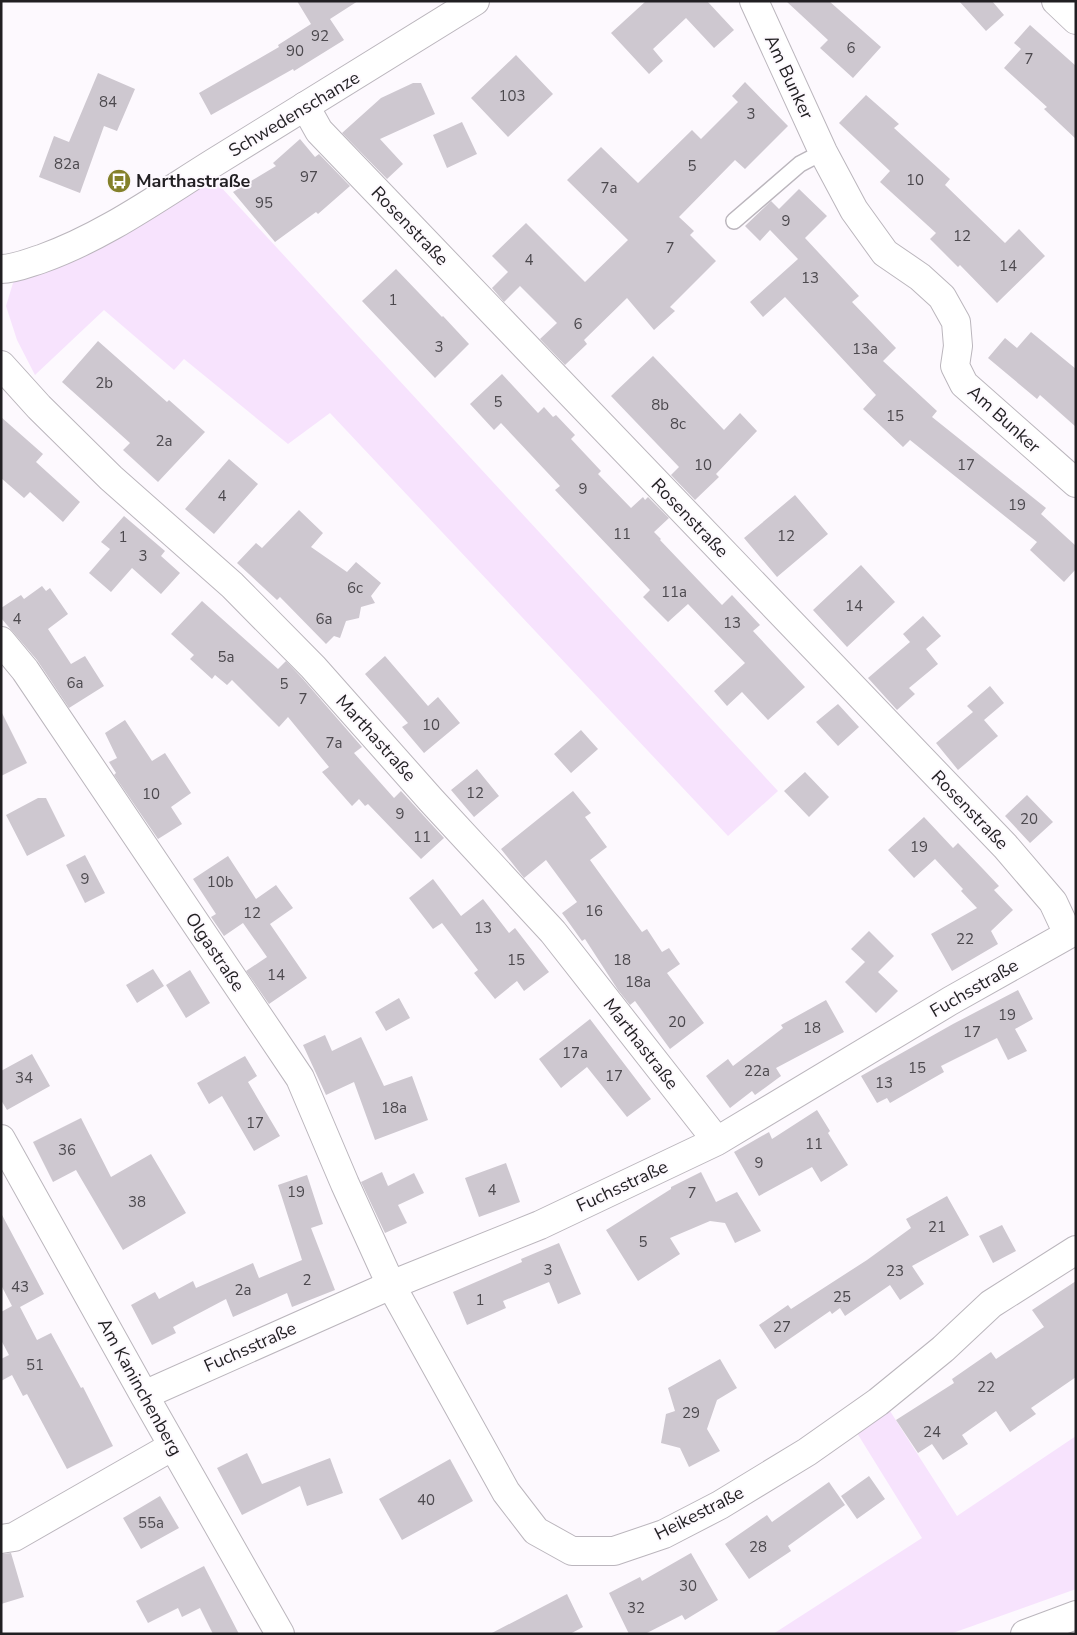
<svg xmlns="http://www.w3.org/2000/svg" width="1077" height="1635" font-family="'Nunito Sans',sans-serif">
<style>
.green{fill:#f7e3fd}
.building{fill:#cec8d0}
.lines{fill:none;stroke-linecap:round;stroke-linejoin:round}
.service-casing{stroke:#bbb6bd;stroke-width:18}
.minor-casing{stroke:#bbb6bd;stroke-width:30}
.tertiary-casing{stroke:#bbb6bd;stroke-width:30}
.service{stroke:#fff;stroke-width:15}
.minor{stroke:#fff;stroke-width:28}
.tertiary{stroke:#fff;stroke-width:28}
.labels{text-anchor:middle;dominant-baseline:central;stroke-width:4;stroke-linejoin:round;paint-order:stroke}
.number-label{font-size:15px;fill:#4c494e}
.street-label{font-size:18px;fill:#211f22;stroke:#fdf9fe}
.poi-label{font-size:18px;font-weight:bold;fill:#211f22;stroke:#fdf9fe;text-anchor:start}
</style>
<rect width="100%" height="100%" fill="#fdf9fe"/>
<path class="green" d="M207,172L778,791L728,836L330,413L288,444L184,359L174,370L104,310L35,375L17,340L6,306L13,283L37,260Z
M890,1411L957,1516L1076,1436V1589L950,1634H773L922,1538L857,1433Z"/>
<path class="building" d="M297,1H358L330,19L344,40L294,71L293,69L211,115L199,93L279,47L278,45L311,24Z
M646,1H707L734,30L714,48L686,18L653,49L663,61L649,74L611,33Z
M786,1H829L881,47L853,78L820,48L828,40Z
M959,1H992L1004,15L986,31Z
M1030,25L1076,66V139L1044,109L1047,107L1004,68L1021,49L1014,43Z
M516,55L553,94L508,137L471,98Z
M98,73L135,89L117,131L104,126L80,193L39,177L54,136L69,142Z
M745,82L788,126L745,169L735,160L679,217L694,231L690,235L716,261L670,307L675,311L654,330L627,298L584,340L587,344L565,365L540,339L557,323L520,286L504,302L492,288L508,272L492,256L526,223L585,282L628,240L567,180L601,147L638,183L692,130L701,139L738,102L732,96Z
M413,83H421L435,114L380,139L403,164L387,179L342,133L381,98Z
M866,95L899,124L894,128L950,179L945,185L1005,243L1019,229L1045,256L997,303L960,265L958,267L930,239L936,233L880,182L890,171L839,123Z
M462,122L477,154L447,168L433,135Z
M300,139L315,157L319,154L350,186L318,214L316,212L275,242L233,192L276,166L273,163Z
M799,189L827,216L805,238L859,296L852,302L896,348L883,361L937,411L932,417L1046,508L1041,514L1076,546V569L1064,582L1030,550L1037,542L910,440L903,447L863,409L876,395L785,297L763,317L750,302L798,259L770,230L760,241L745,226L771,201L779,209Z
M396,269L442,317L443,316L469,344L435,378L362,301Z
M1031,332L1076,369V427L1040,395L1037,399L988,358L1005,338L1017,348Z
M98,341L167,402L169,400L205,432L158,482L123,450L130,443L62,382Z
M653,356L724,430L740,413L757,431L716,474L719,477L695,500L671,475L679,467L611,396Z
M502,374L538,413L544,407L553,417L556,415L575,435L571,439L601,471L598,474L631,508L643,497L645,500L648,497L669,518L654,532L661,539L660,540L722,605L732,595L760,625L753,631L805,687L768,720L742,692L727,706L714,691L745,663L688,604L668,622L643,597L650,590L555,490L560,486L501,423L494,430L470,404Z
M1,417L43,454L36,462L80,502L63,522L30,492L24,498L1,478Z
M229,459L258,484L214,534L185,509Z
M795,495L828,534L777,577L744,538Z
M299,510L323,533L311,547L347,572L356,562L381,583L371,596L375,603L361,607L359,618L346,621L340,638L334,636L326,644L280,597L277,600L237,563L256,543L262,548Z
M124,516L165,551L161,556L180,573L161,594L132,568L111,592L89,573L110,549L101,542Z
M861,565L895,602L847,647L813,610Z
M42,586L46,591L50,588L68,614L48,629L71,664L85,656L104,686L69,708L37,660L1,618V608L21,595L24,599Z
M202,601L278,669L286,661L302,678L362,747L354,753L394,798L401,791L444,838L421,859L368,804L365,806L359,799L352,806L322,772L329,767L288,717L279,727L232,680L227,685L215,675L212,679L190,659L194,655L171,634Z
M923,616L941,636L926,649L938,664L909,688L915,694L897,710L868,678L910,642L903,634Z
M385,656L428,706L438,697L460,723L424,753L402,727L408,723L365,674Z
M990,686L1004,703L984,720L998,736L958,770L936,743L973,712L967,706Z
M838,704L859,727L838,746L816,722Z
M1,711L27,763L1,776Z
M125,720L152,761L165,753L191,793L171,807L182,824L158,839L114,775L116,773L109,762L117,758L105,733Z
M581,730L598,749L571,773L554,754Z
M477,769L499,796L474,817L451,790Z
M805,772L829,797L809,817L784,791Z
M573,791L591,813L585,817L607,847L590,860L642,932L647,929L662,952L669,948L680,964L667,973L704,1023L670,1049L635,1001L630,1005L618,990L585,939L582,941L562,913L577,902L546,860L524,878L501,849Z
M1027,795L1053,822L1030,843L1005,816Z
M38,798H46L65,836L27,856L6,815Z
M924,817L953,848L958,843L983,869L999,886L994,890L1013,910L991,931L998,944L952,971L931,934L977,908L961,891L963,889L935,859L914,878L888,850Z
M85,855L105,893L85,903L66,865Z
M228,856L256,899L276,885L293,908L270,924L307,978L269,1004L246,971L267,957L243,923L224,936L211,917L216,914L193,879Z
M433,879L461,916L483,899L509,933L515,928L549,972L524,991L517,981L495,999L474,973L478,970L442,923L433,929L409,898Z
M869,931L894,956L878,972L898,991L876,1013L845,982L865,962L851,949Z
M153,969L164,986L137,1003L126,985Z
M190,970L210,1003L186,1018L166,985Z
M1018,990L1033,1019L1015,1029L1027,1051L1008,1060L997,1038L941,1066L944,1072L890,1103L887,1098L877,1103L861,1076L953,1024Z
M399,998L410,1018L386,1031L375,1012Z
M826,1000L844,1032L776,1068L781,1076L755,1095L752,1091L730,1108L706,1076L728,1059L733,1066L783,1028L781,1025Z
M590,1019L651,1099L627,1117L587,1067L561,1088L539,1059Z
M325,1035L332,1051L361,1037L384,1086L412,1076L428,1120L375,1140L354,1082L326,1095L303,1045Z
M32,1054L50,1086L7,1110L1,1100V1071Z
M245,1056L257,1076L248,1082L280,1136L254,1151L222,1096L209,1104L197,1083Z
M817,1110L830,1131L828,1133L848,1165L821,1182L812,1167L759,1196L734,1152L769,1132L772,1139Z
M81,1118L111,1177L151,1154L186,1213L123,1250L76,1170L53,1182L33,1142Z
M506,1163L520,1202L479,1217L465,1178Z
M382,1172L388,1186L414,1173L424,1193L398,1205L407,1223L385,1233L361,1182Z
M701,1172L716,1202L737,1192L761,1231L735,1243L725,1223L710,1221L670,1238L680,1254L638,1281L606,1230L671,1189V1187Z
M307,1175L323,1224L311,1228L335,1290L292,1307L287,1293L233,1317L226,1299L173,1327L176,1333L152,1345L131,1305L155,1292L159,1299L193,1281L196,1288L253,1263L259,1278L302,1260L278,1185Z
M947,1196L969,1235L912,1266L924,1284L900,1300L890,1285L845,1316L840,1308L832,1314L830,1311L775,1349L759,1325L788,1305L791,1309L867,1260L911,1228L906,1219Z
M1,1213L44,1294L20,1307L37,1340L51,1333L81,1388L83,1387L113,1446L67,1469L27,1394L23,1396L12,1375L1,1381V1359L9,1355L1,1340V1312L12,1306L1,1285Z
M1002,1225L1016,1251L993,1263L979,1236Z
M559,1243L581,1294L558,1304L549,1282L503,1301L506,1308L467,1325L453,1292L522,1262L521,1259Z
M1076,1281V1377L1031,1408L1036,1414L1010,1432L996,1411L962,1435L968,1444L943,1460L932,1444L918,1453L896,1420L954,1383L952,1379L991,1352L996,1359L1044,1327L1032,1310Z
M720,1359L737,1388L717,1400L707,1429L720,1451L689,1467L680,1448L661,1443L666,1414L675,1411L668,1388Z
M247,1453L262,1484L330,1458L343,1493L307,1506L300,1486L242,1515L217,1468Z
M450,1459L473,1501L402,1540L379,1499Z
M869,1476L885,1499L857,1519L841,1496Z
M829,1482L845,1505L788,1546L791,1551L749,1579L725,1544L767,1515L772,1522Z
M160,1496L179,1528L141,1549L123,1518Z
M11,1553L24,1597L1,1604V1554Z
M691,1553L718,1600L685,1620L682,1615L645,1634H629L609,1593L640,1577L642,1581Z
M204,1566L239,1634H213L200,1608L182,1617L178,1608L148,1623L136,1601Z
M567,1594L583,1627L570,1634H490Z"/>
<g class="lines">
<g class="service-casing">
<path id="service" d="M734,221L800,164L823,152"/>
</g>
<g class="minor-casing">
<path id="minor" d="M754,1L823,152L854,210L885,253L920,277L942,297L956,322L958,346L955,366L964,384L1076,483
M1056,1L1076,20
M305,106L319,131L1005,846L1053,902L1068,934
M1,365L39,407L111,478L232,585L313,667L431,800L553,932L717,1141
M1,641L25,670L300,1078L345,1184L391,1285L506,1492L536,1531L572,1551H614L664,1534L720,1505L807,1452L878,1402L943,1349L991,1304L1076,1250
M1,1139L144,1395L280,1634
M144,1395L391,1285L540,1225L717,1141L950,1001L1076,930
M1,1539L14,1537L173,1446"/>
</g>
<g class="tertiary-casing">
<path id="tertiary" d="M1,269C15,269 28,263 41,259C108,235 164,193 223,157C307,105 391,53 475,1
M1025,1634L1076,1615"/>
</g>
<use href="#service" class="service"/>
<use href="#minor" class="minor"/>
<use href="#tertiary" class="tertiary"/>
</g>
<defs>
<g id="bus-disc" transform="scale(1.25)"><circle r="9.5" fill="#84812a" stroke="#fdf9fe"/><path d="M-5-6H5V4H4V6H2V4H-2V6H-4V4H-5ZM-3.5-4V0h7V-4ZM-3.5 1.2v1.5H-2V1.2ZM2 1.2v1.5H3.5V1.2Z" fill="#fff"/></g>
</defs>
<g fill-rule="evenodd">
<use href="#bus-disc" x="119" y="181"/>
</g>
<g class="labels">
<g class="number-label">
<text x="320" y="36">92</text>
<text x="851" y="48">6</text>
<text x="295" y="51">90</text>
<text x="1029" y="59">7</text>
<text x="512" y="96">103</text>
<text x="108" y="102">84</text>
<text x="751" y="114">3</text>
<text x="67" y="164">82a</text>
<text x="692" y="166">5</text>
<text x="309" y="177">97</text>
<text x="915" y="180">10</text>
<text x="609" y="188">7a</text>
<text x="264" y="203">95</text>
<text x="786" y="221">9</text>
<text x="962" y="236">12</text>
<text x="670" y="248">7</text>
<text x="529" y="260">4</text>
<text x="1008" y="266">14</text>
<text x="810" y="278">13</text>
<text x="393" y="300">1</text>
<text x="578" y="324">6</text>
<text x="439" y="347">3</text>
<text x="865" y="349">13a</text>
<text x="104" y="383">2b</text>
<text x="498" y="402">5</text>
<text x="660" y="405">8b</text>
<text x="895" y="416">15</text>
<text x="678" y="424">8c</text>
<text x="164" y="441">2a</text>
<text x="703" y="465">10</text>
<text x="966" y="465">17</text>
<text x="583" y="489">9</text>
<text x="222" y="496">4</text>
<text x="1017" y="505">19</text>
<text x="622" y="534">11</text>
<text x="786" y="536">12</text>
<text x="123" y="537">1</text>
<text x="143" y="556">3</text>
<text x="355" y="588">6c</text>
<text x="674" y="592">11a</text>
<text x="854" y="606">14</text>
<text x="17" y="619">4</text>
<text x="324" y="619">6a</text>
<text x="732" y="623">13</text>
<text x="226" y="657">5a</text>
<text x="75" y="683">6a</text>
<text x="284" y="684">5</text>
<text x="303" y="699">7</text>
<text x="431" y="725">10</text>
<text x="334" y="743">7a</text>
<text x="475" y="793">12</text>
<text x="151" y="794">10</text>
<text x="400" y="814">9</text>
<text x="1029" y="819">20</text>
<text x="422" y="837">11</text>
<text x="919" y="847">19</text>
<text x="85" y="879">9</text>
<text x="220" y="882">10b</text>
<text x="594" y="911">16</text>
<text x="252" y="913">12</text>
<text x="483" y="928">13</text>
<text x="965" y="939">22</text>
<text x="516" y="960">15</text>
<text x="622" y="960">18</text>
<text x="276" y="975">14</text>
<text x="638" y="982">18a</text>
<text x="1007" y="1015">19</text>
<text x="677" y="1022">20</text>
<text x="812" y="1028">18</text>
<text x="972" y="1032">17</text>
<text x="575" y="1053">17a</text>
<text x="917" y="1068">15</text>
<text x="757" y="1071">22a</text>
<text x="614" y="1076">17</text>
<text x="24" y="1078">34</text>
<text x="884" y="1083">13</text>
<text x="394" y="1108">18a</text>
<text x="255" y="1123">17</text>
<text x="814" y="1144">11</text>
<text x="67" y="1150">36</text>
<text x="759" y="1163">9</text>
<text x="492" y="1190">4</text>
<text x="296" y="1192">19</text>
<text x="692" y="1193">7</text>
<text x="137" y="1202">38</text>
<text x="937" y="1227">21</text>
<text x="643" y="1242">5</text>
<text x="548" y="1270">3</text>
<text x="895" y="1271">23</text>
<text x="307" y="1280">2</text>
<text x="20" y="1287">43</text>
<text x="243" y="1290">2a</text>
<text x="842" y="1297">25</text>
<text x="480" y="1300">1</text>
<text x="782" y="1327">27</text>
<text x="35" y="1365">51</text>
<text x="986" y="1387">22</text>
<text x="691" y="1413">29</text>
<text x="932" y="1432">24</text>
<text x="426" y="1500">40</text>
<text x="151" y="1523">55a</text>
<text x="758" y="1547">28</text>
<text x="688" y="1586">30</text>
<text x="636" y="1608">32</text>
</g>
<g class="street-label">
<text transform="translate(789 77) rotate(65)">Am Bunker</text>
<text transform="translate(294 114) rotate(-31)">Schwedenschanze</text>
<text transform="translate(410 226) rotate(46)">Rosenstraße</text>
<text transform="translate(1004 419) rotate(42)">Am Bunker</text>
<text transform="translate(690 518) rotate(46)">Rosenstraße</text>
<text transform="translate(376 738) rotate(48)">Marthastraße</text>
<text transform="translate(970 810) rotate(46)">Rosenstraße</text>
<text transform="translate(215 952) rotate(56)">Olgastraße</text>
<text transform="translate(974 988) rotate(-30)">Fuchsstraße</text>
<text transform="translate(641 1044) rotate(52)">Marthastraße</text>
<text transform="translate(622 1186) rotate(-25)">Fuchsstraße</text>
<text transform="translate(250 1347) rotate(-24)">Fuchsstraße</text>
<text transform="translate(140 1387) rotate(61)">Am Kaninchenberg</text>
<text transform="translate(699 1513) rotate(-27)">Heikestraße</text>
</g>
<g class="poi-label">
<text x="136" y="181">Marthastraße</text>
</g>
</g>
<rect width="1077" height="1635" fill="none" stroke="#211f22" stroke-width="5"/>
</svg>
